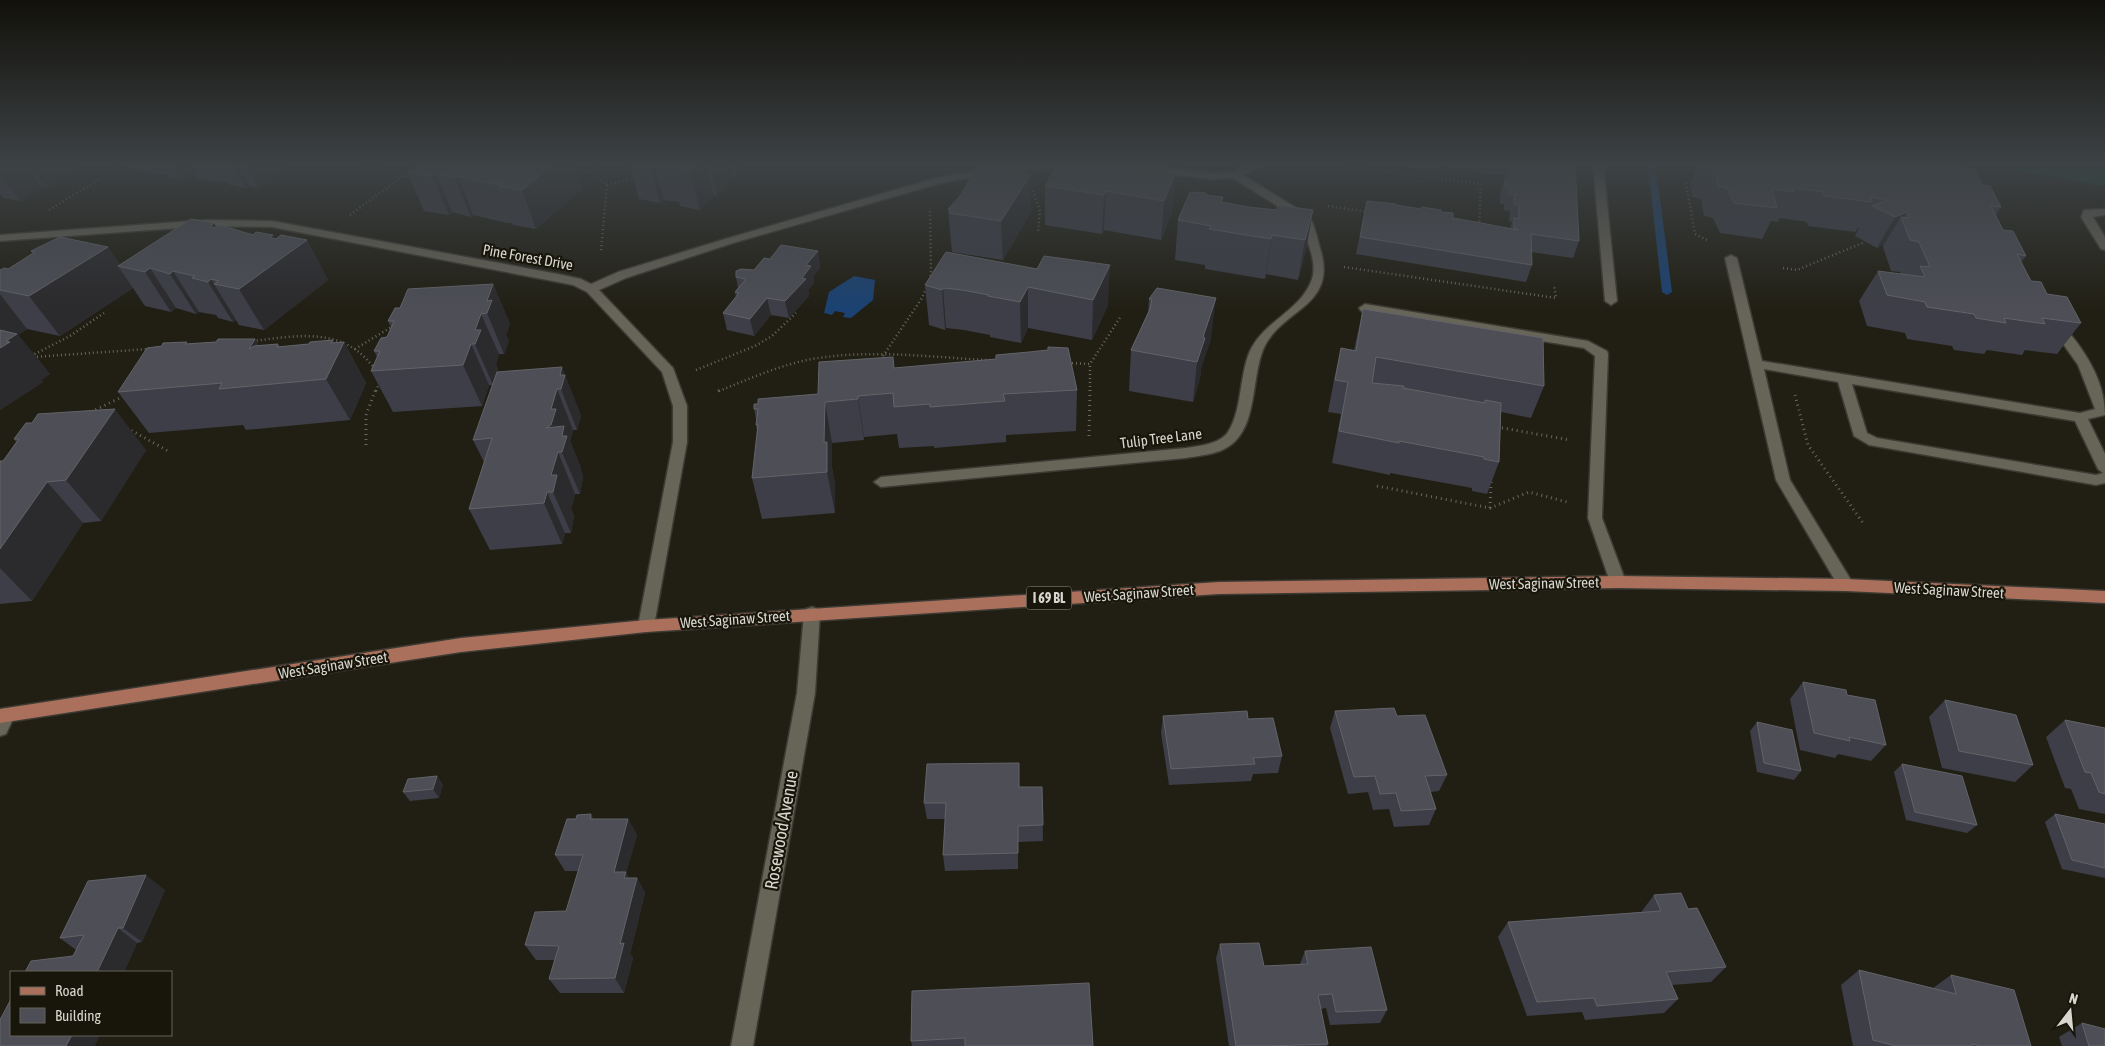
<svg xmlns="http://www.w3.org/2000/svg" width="2105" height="1046" font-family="'Asap Condensed',sans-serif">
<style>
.green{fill:#0d4b29}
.water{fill:#1b4272}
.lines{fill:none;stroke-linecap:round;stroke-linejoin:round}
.stream{fill:#1b4272;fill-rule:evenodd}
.minor-casing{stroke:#3c3a33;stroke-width:3}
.major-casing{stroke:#3c3a33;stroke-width:3}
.path-far1{stroke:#6a685e;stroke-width:2.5;stroke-dasharray:1 3;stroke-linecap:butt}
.path{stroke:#6a685e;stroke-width:3;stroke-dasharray:1 4;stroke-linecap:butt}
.minor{fill:#676458;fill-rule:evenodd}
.major{fill:#aa705c;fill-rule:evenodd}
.wall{fill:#3d3e47}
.shaded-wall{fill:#2b2a2d}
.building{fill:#4d4e56;stroke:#636469}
.labels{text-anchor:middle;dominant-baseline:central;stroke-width:4.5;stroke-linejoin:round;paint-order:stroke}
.shield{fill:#18160b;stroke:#9e9d94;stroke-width:1}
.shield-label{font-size:14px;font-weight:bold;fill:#d8d7cf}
.street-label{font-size:15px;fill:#d8d7cf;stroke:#18160b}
.near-street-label{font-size:18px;fill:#d8d7cf;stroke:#18160b}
</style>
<rect width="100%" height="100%" fill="#211f14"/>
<path class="green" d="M1970,163H2105V186Z"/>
<path class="water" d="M854,276L875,280L873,300L851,318L843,317L845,313L835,311L832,315L824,313L829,292Z"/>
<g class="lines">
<path class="stream" d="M1651,163H1659L1656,167L1672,292L1667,295L1662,292L1648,167Z"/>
<g class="minor-casing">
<path id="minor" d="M1039,163H1127L1211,173L1233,172L1251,163H1265L1243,175L1309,216C1315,225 1317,238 1320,248C1339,308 1280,308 1263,350C1250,383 1259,436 1220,451C1209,455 1197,456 1186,458L881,487L874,482L881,477L1186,448C1199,446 1220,444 1228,432C1243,409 1239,370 1252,347C1267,320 1302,309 1312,279C1318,261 1305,237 1300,220L1233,178L1211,179L1124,169L1064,167L989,174L941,183L733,243L626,278L599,290L673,368L687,406V442L654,626L652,631L646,632L640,631L638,626L673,442V406L662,372L587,292L573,285L558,282L272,227L206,226L0,241V235L206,220L272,221L558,274L581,279L591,284L618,272L725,239L936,178L989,168Z
M1593,163H1603L1617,301L1611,305L1605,301Z
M2105,209V215L2093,217L2105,237V250L2101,249L2081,217L2084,210Z
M1731,255L1737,258L1762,361L2080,413L2095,409L2078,365L2049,324L2051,321H2059C2083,347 2105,379 2105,415L2088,419L2105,454V483L2096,485L1869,445L1854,436L1838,382L1764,369L1790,480L1854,585L1852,589H1840L1776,480L1725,258ZM1852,384L2075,421L2098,469L2103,473L2096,475L1877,438L1867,433Z
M1365,304L1588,341L1607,351L1608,354L1602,518L1626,582L1624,586H1612L1610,582L1588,518L1595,356L1584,348L1361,311L1359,308Z
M812,607L818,609L820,613L815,693L753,1046H731L797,693L804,613L806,609Z
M6,708L12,710L15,715L6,734L0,736V710Z"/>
</g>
<g class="major-casing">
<path id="major" d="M1618,576L1846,579L2105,591V603L1846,591L1618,588L1219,594L646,632L461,652L0,723V709L461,638L646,620L1219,582Z"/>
</g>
<path class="path-far1" d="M352,163L412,177
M1323,163L1481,184L1479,225
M572,169L590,172L607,185L601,251
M590,172L599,163
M1686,183L1695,234L1709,241
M607,185L636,178
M1033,191L1040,211L1038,232
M1328,206L1369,212
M49,210L126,163
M350,215L404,175
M1344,267L1556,298L1554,285
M1783,268L1797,270L1865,242
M929,280L931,274L930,208
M253,341C286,337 327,329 356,350C364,355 369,363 376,369
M355,349L393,326
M31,356L70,336L104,313
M883,356L922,298L927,286
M33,357L149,349
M1068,363L1090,364L1121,316
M696,370L755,346L772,336L796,313
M376,391L379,383
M719,391C749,379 780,365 812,359C870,349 929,357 987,360
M1090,391V364"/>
<path class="path" d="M718,391L722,389
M1795,395L1808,445L1863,523
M91,412L124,396
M1497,427L1570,440
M127,428L168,451
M1089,436L1090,389
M366,445V415L376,389
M1377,486L1490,508L1529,492L1567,502
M1490,508L1491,482"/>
<use href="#minor" class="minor"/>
<use href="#major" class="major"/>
</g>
<path class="wall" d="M0,163H89L46,189L43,188L20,201L3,198L0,194Z
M128,163H296L258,188L249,186L246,188L230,185L228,183L198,179L197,177L181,180L169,178L168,175L137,171L135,169L131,168Z
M419,163H574L582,189L536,229L513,225L512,223H507L473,215L471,217L452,212L449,215L424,211L407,172Z
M629,163H745L742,166L743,169L736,177H733L724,185L725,188L717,196H714L700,210L680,206L679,202L664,200L660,203L639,199Z
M1384,163H1575L1579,241L1573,258L1531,252L1532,265L1526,282L1356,254L1367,201L1441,212L1453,220L1510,229L1512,222L1509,221L1510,211L1504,210V204H1500V194L1505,178V175L1483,174V172L1439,166L1438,170L1428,168L1427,170Z
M1699,163H1960L1962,168L1982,185L2001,207L1996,215L2003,230L2026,256L2021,262L2031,281L2081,323L2057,354L2025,350L2022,355L1987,350L1984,354L1954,350L1952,346L1907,339L1905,333L1867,326L1859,301L1878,271L1901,274L1900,272L1891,271L1883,247L1884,244L1877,248L1855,236L1859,228H1858L1855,232L1808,226L1807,222L1780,218L1778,222L1771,221L1762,239L1720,233L1713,218L1704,216L1701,199L1692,197L1690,184Z
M1088,166L1116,170L1175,174L1172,212L1161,240L1104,230L1102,234L1045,225V186Z
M1223,197L1222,203L1249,207L1277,210H1313L1306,250L1298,280L1266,274L1265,279L1205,269V265L1175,260L1178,220Z
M948,209L1031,212L1003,260L952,252Z
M217,228L275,238L307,240L328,280L264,330L239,325L236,320L233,322L218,318L216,315L199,312L196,314L176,308L171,312L145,306L133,288L60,336L27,329L18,335L50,374L41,380L43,382L0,410V270L8,269L33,254L31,251L108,247L120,265Z
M818,251L820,268L813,277L814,283L808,290L809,296L789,318L771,315L754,336L727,330L723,313L736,297L735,292L738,288L736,277L754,270L770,259Z
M1037,269L1108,305L1092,340L1028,328L1021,343L990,337V335L964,330L946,328L945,330L929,325L925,285Z
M493,284L510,324L506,335L509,341L504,354H499L496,364L498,370V372L565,375L581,416L577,430H573L570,441L581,468V470L583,477L580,494H575L571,509L574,516L571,533H565L562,544L490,550L469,509L484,462L473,440L493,385H489L482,406L393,412L371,371L377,357L374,351L387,337L391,327L388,321Z
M1157,288L1211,339L1201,368L1200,378L1193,402L1129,391L1131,350L1148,313L1149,299Z
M1363,309L1544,386L1531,418L1501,412L1499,462L1487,494L1472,491V488L1390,473V475L1332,463L1341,414L1328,412L1334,380L1341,348L1354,350Z
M255,339L259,346L278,344L280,347L309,344L333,340L334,343L344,342L366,383L350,420L246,430L243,425L149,433L118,392L188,344Z
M893,357L894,368L1077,390L1076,431L1006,435V442L934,448V446L899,448L897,434L864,437V440L832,443V468L835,483V513L762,519L752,478L757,431L756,425V419L754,409L818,394Z
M26,423L146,450L101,521L83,523L32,601L0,604V461H3L16,442L14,439Z
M1803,682L1847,695L1886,745L1871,761L1838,754L1835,758L1800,750L1790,699Z
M1945,700L2033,765L2015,782L1942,768L1929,717Z
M1335,711L1397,716L1447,775L1439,791L1431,792L1436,809L1429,825L1394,827L1389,809L1373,810L1368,792L1348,794L1330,728Z
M1163,716L1248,719L1282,756L1278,773L1253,774L1251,781L1169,785L1161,733Z
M2065,720L2105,728V814L2079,809L2071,789L2065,788L2046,737Z
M1757,722L1801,771L1794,780L1757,772L1750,731Z
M1902,764L1977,825L1967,833L1906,820L1894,772Z
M437,776L443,785L439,798L410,801L403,792Z
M1019,787H1042L1043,841L1018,842V869L945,871L943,855L945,819H927L924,803Z
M591,814L593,819H628L637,835L626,873L629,878H637L645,893L630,954L633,958L624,993H560L549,979L554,960H536L525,945L566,911L578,871H565L555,855L576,819Z
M2055,814L2105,824V878L2062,869L2045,822Z
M165,890L142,942L137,943L124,972H25L73,956L76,950L60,938Z
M1654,895L1688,909L1726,967L1711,982L1672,985L1678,999L1664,1013L1585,1020L1582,1012L1527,1016L1498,937L1508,922L1642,912V911Z
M1220,944L1264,966L1300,964L1305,951L1387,1010L1380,1023L1330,1025L1326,1008L1321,1009L1328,1044L1327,1046H1229L1216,958Z
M1859,970L1933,988L1951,975L2031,1046H1853L1841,985Z
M912,991L1093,1046H912L911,1041Z
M2082,1023L2105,1046H2062L2059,1037Z"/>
<path class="shaded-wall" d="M0,163H25L43,188L20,201L0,174Z
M28,163H89L46,189Z
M171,163H189L197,177L181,180Z
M232,163H236L249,186L246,188Z
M245,163H296L258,188Z
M555,163H574L582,189L536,229L522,190Z
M651,163H654L664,200L660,203L650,164Z
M699,163H706L714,196L700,210L690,171Z
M709,163H730L733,177L724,185L725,188L717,196Z
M733,163H745L742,166L743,169L736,177Z
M436,173L452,212L449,215L432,176Z
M1031,174V212L1003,260L1001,221Z
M1175,174L1172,212L1161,240L1164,201Z
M458,176L473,215L471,217L455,178Z
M1106,191L1104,230L1102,234L1104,195Z
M1313,210L1306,250L1298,280L1305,240Z
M1907,212L1902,220L1901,217L1884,244L1877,248L1895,217Z
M214,223L238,263L210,227Z
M273,235L284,256L307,240L328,280L264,330L239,289L270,238Z
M1272,235L1266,274L1265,279L1271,239Z
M108,247L122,267L118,266L133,288L60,336L29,296Z
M818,251L820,268L813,277L814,283L808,290L809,296L789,318L785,301L806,265Z
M1110,265L1108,305L1092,340L1093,300Z
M150,268L176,308L171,312L145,272Z
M173,271L199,312L196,314L170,274Z
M211,279L236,320L233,322L208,282Z
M493,284L510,324L506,335L509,341L504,354L487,313V301Z
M1028,287V328L1021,343L1020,302Z
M943,288L946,328L945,330L942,290Z
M0,294L27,329L18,335L50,374L41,380L43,382L0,410Z
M767,298L771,315L754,336L750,319Z
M1216,298L1211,339L1201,368L1200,378L1193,402L1197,362L1203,337Z
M481,314L499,354L496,364L498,370L493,385L475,344V330Z
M255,339L280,380L249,349Z
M333,340L339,352L344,342L366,383L350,420L326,379L331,343Z
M471,344L489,385L482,406L463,365Z
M562,367L581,416L577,430L561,389L560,375Z
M557,389L573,430L570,441L581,468V470L583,477L580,494L562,452H558L575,494L571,509L574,516L571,533L553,492L546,428Z
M858,396L864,437V440L858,399Z
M825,402L832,443V468L835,483V513L827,472L824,442Z
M115,409L146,450L101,521L66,480Z
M47,482L83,523L32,601L0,568V549Z
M547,492L565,533L562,544L544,503Z
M437,776L443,785L439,798L433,789Z
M628,819L637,835L626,873L634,887L637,878L645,893L630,954L633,958L624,993L615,978L620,944L614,872Z
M146,875L165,890L142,942L123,928Z
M118,928L137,943L124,972H97Z
M72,1035H100L95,1046H66Z"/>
<path class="building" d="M419,163H555L522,190L498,186L501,184H492L458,176L455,178L436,173L432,176L407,172Z
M665,163H699L690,171L670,168L674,165Z
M1058,163H1080L1088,166L1116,170L1117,166L1175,174L1164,201L1106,191L1104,195L1045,186Z
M1510,163H1575L1579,241L1531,234L1532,265L1360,237L1367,201L1396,204V205L1421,209L1422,207L1441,210V212L1453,213V220L1454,218L1518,230L1514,228V218L1519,219V205L1514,204V196L1518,195L1509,194V188L1505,187V178H1510Z
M1705,163H1960L1962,168L1974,169L1982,185L1990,186L2001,207L1991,206L2003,230L2013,231L2026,256L2017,254L2031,281L2041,282L2047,294L2067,297L2081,323L2042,318L2045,324L2004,318L2006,323L1976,318L1974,314L1927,307L1925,302L1887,295L1878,271L1925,277L1920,266L1930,267L1919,242L1910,240L1901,217L1909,218L1907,212L1895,217L1872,206L1887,200L1871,197L1872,202L1824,196L1823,192L1793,188L1794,192L1772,189L1777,208L1734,203L1727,188L1718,186L1715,169L1706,168Z
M978,166L1031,174L1001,221L949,213L951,209H948L960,196Z
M1190,192L1206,193V195L1223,197L1221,202L1249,207L1277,210L1278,205L1313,210L1305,240L1272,235L1271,239L1209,229L1211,226L1178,220Z
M191,219L214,223L210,227L216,228L220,225L253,235L256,232L273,235L270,238L276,239L281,235L307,240L239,289L214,284L219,281L211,279L208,282L192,278L195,276L173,271L170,274L150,268L145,272L118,266Z
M60,237L108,247L29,296L0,290V270L4,268L8,269L35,252L31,251Z
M781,245L818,251L806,265L811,266L802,278L806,279L785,301L767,298L750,319L723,313L739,293L735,292L746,279L736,277V271L741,269L754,270L764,258L770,259Z
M946,252L1037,269L1044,256L1110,265L1093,300L1028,287L1020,302L988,296L989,295L962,290L943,288L942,290L925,285Z
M493,284L487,301L492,300L487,313L481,314L475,330H481L475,344H471L463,365L371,371L380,351H374L381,338L387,337L394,321H388L395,308H400L408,289Z
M1157,288L1216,298L1203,337L1205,338L1197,362L1131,350L1150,309L1152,299H1149Z
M1363,309L1543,338L1544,386L1376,357L1372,383L1404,386L1403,388L1485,403V400L1501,403L1499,462L1484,459V457L1399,441V443L1339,431L1348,382L1335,380L1341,348L1356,351Z
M0,330L17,334L6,341L10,342L0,348Z
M218,339H255L249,349L254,346L278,344L277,347L309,344L310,342L333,340L331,343L344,342L326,379L219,389L222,383L118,392L147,348L162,346L163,343L187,342L185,344L216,342Z
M1048,347L1068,348L1077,390L1003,394L1005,401L930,407V404L894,407L893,393L858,396V399L825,402L824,442H827V472L752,478L758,425H756L758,409H754V404H758V399L818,394L819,362L893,357L894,368L996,359V355L1029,352L1048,350Z
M562,367L560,375H565L561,389H557L551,409H556L551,425L546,428L564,426L562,436H567L562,452H558L551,475H557L553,492H547L544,503L469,509L492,438L473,440L497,372Z
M115,409L66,480L47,482L0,549V461H3L19,439H14L26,423H32L38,414Z
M1803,682L1846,690L1847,695L1875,700L1886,745L1849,737L1850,741L1814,733Z
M1945,700L2016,715L2033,765L1959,751Z
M1394,708L1397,716L1425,715L1447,775L1425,776L1436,809L1401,811L1396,793L1380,794L1375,776L1354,777L1335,711Z
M1247,711L1248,719L1273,718L1282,756L1253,758L1255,764L1171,769L1163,716Z
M2065,720L2105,728V794L2099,792L2091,773L2085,772Z
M1757,722L1792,730L1801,771L1764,763Z
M1019,763V787H1042L1043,825L1018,826V853L943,855L946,803H924L927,764Z
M1902,764L1962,776L1977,825L1915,812Z
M437,776L433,789L403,792L408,779Z
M591,814L590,819H628L614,872H626L624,878H637L620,944L624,943L615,978L549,979L559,946L525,945L535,912L566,911L583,855H555L567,819H576L577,815Z
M2055,814L2105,824V868L2072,860Z
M146,875L123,928H118L97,972H25L31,961L73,956L84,935L60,938L88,881Z
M1681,893L1688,909L1697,908L1726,967L1666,972L1678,999L1597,1006L1594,998L1537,1002L1508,922L1661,911L1654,895Z
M1259,943L1264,966L1308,964L1305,951L1371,947L1387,1010L1336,1012L1332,994L1318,995L1328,1044L1268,1046H1236L1220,944Z
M1859,970L1956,994L1951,975L2014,990L2031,1046H1980L1972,1044V1046H1896L1873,1040Z
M1089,983L1093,1046H965V1038L911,1041L912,991Z
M11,999V1035H72L66,1046H0V1019L1,1018Z
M2082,1023L2105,1029V1046H2089Z"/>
<linearGradient id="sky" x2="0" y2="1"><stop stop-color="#12110b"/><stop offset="0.53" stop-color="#3d4245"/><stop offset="1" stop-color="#3d4245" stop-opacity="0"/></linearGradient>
<rect width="2105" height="310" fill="url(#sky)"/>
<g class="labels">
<rect class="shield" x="1026.5" y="586.5" width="45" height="23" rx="4"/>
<g class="shield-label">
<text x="1049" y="598">I 69 BL</text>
</g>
<g class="street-label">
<text transform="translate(528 257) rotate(10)">Pine Forest Drive</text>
<text transform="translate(1161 438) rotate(-7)">Tulip Tree Lane</text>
<text transform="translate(1544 583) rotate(-1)">West Saginaw Street</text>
<text transform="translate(1949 590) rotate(3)">West Saginaw Street</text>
<text transform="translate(1139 593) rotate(-4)">West Saginaw Street</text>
<text transform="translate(735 619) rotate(-4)">West Saginaw Street</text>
<text transform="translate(333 665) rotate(-9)">West Saginaw Street</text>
</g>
<g class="near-street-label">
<text transform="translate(781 830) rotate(-80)">Rosewood Avenue</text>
</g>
</g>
<rect x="10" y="971" width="162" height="65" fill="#18160b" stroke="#656359"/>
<rect x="20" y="987" width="25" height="8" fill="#aa705c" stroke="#656359"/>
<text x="55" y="996" font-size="15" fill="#d8d7cf">Road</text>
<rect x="20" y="1008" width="25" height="15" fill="#4d4e56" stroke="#656359"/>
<text x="55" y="1021" font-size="15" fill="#d8d7cf">Building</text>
<g transform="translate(2070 1011) rotate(16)" stroke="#18160b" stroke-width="4" paint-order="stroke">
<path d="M0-4L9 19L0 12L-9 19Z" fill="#d8d7cf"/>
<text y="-8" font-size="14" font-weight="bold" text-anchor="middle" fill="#d8d7cf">N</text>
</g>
</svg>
